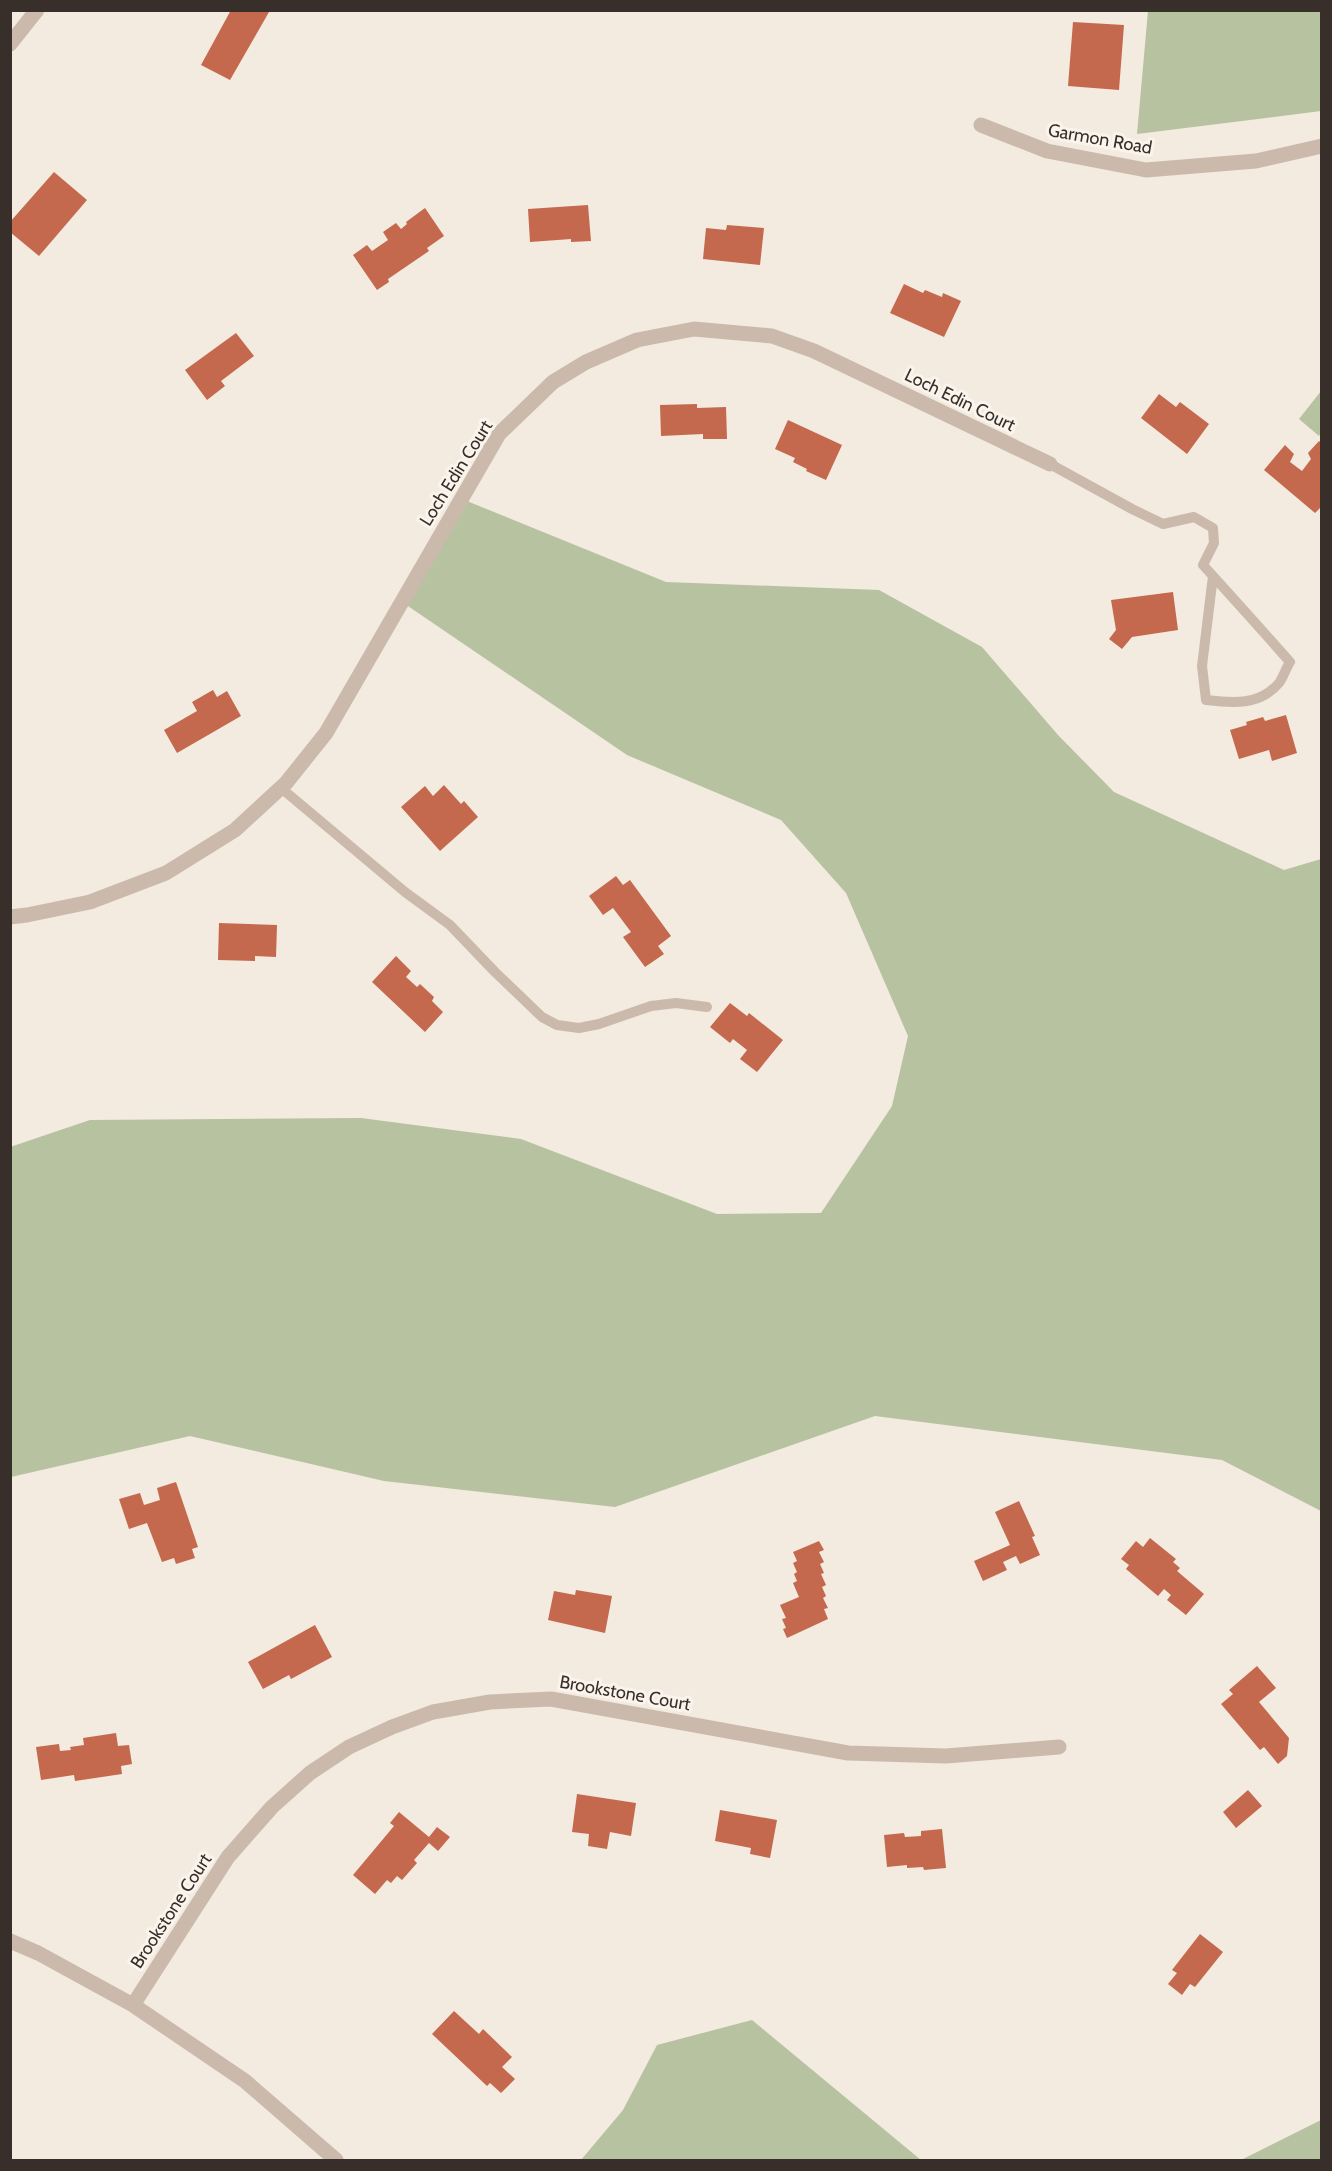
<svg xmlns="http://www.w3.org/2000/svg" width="1332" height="2171" font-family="Cabin,sans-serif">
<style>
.green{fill:#b7c2a0}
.building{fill:#c4694d}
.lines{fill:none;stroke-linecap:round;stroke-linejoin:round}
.lane{stroke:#cbbaac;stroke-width:10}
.street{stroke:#cbbaac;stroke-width:15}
.labels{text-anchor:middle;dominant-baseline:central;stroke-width:6;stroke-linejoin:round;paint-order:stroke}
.street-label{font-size:18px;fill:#392f2a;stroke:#faf4ec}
</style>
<rect width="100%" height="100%" fill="#f3eae0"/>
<path class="green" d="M1148,11H1321V111L1137,134Z
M1321,391V432L1319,436L1299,419Z
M462,499L666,582L879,590L982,647L1058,735L1114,792L1284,870L1321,859V1511L1222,1460L875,1416L615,1507L384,1481L190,1436L11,1477L10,1147L90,1120L361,1118L521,1139L717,1214L821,1213L892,1106L908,1036L846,893L781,820L627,755L402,602Z
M752,2020L921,2160H581L623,2110L657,2045Z
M1321,2120V2160H1241Z"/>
<path class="building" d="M231,10L269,12L230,80L201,65Z
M1073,22L1124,25L1119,90L1068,86Z
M54,172L87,200L39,256L10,232V222Z
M588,205L591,241L571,242V239L530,242L528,209Z
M425,208L444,236L427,248L429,251L388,279L389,282L377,290L353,255L367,245L372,251L388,240L383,232L396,223L401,229L407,224L406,222Z
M727,225L764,228L760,265L703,259L706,228L726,230Z
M904,284L923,293L925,290L942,297L943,293L961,301L944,337L890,313Z
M236,333L254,356L221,381L225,386L207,400L185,370Z
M1159,394L1176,407L1180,402L1209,424L1187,454L1141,418Z
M697,404V408L726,407L727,439H703V434L661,436L660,405Z
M788,420L842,445L826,480L806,471L807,469L793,462L795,458L775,449Z
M1319,441L1322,443V506L1315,513L1264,470L1285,445L1294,454L1290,462L1302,471L1311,459L1308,453Z
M1173,592L1178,630L1132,637L1122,649L1109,639L1116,630L1111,600Z
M213,690L217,697L227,691L241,716L177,753L164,730L197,711L192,702Z
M1286,715L1297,753L1272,761L1269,750L1239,759L1230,730L1247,725L1246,722L1263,717L1265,721Z
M444,785L461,804L464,801L478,817L440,851L401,807L425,786L433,796Z
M616,876L623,885L630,880L671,936L658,946L664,954L645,967L623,937L631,932L613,908L603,915L589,896Z
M219,923L277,925L276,957L255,956V961L218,960Z
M396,956L411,971L406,977L417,987L420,984L434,997L432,1001L443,1012L425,1032L372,982Z
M730,1003L747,1016L749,1013L783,1040L757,1072L740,1059L747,1050L733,1039L730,1043L710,1027Z
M176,1482L198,1547L192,1549L195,1558L176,1564L174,1558L162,1562L147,1523L129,1529L119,1499L140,1493L144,1505L160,1500L157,1488Z
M1019,1501L1035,1536L1032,1537L1040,1555L1020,1564L1016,1556L1003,1562L1007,1570L983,1581L974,1561L1010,1545L995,1512Z
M1150,1538L1176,1559L1173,1562L1180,1568L1177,1571L1204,1594L1186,1615L1167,1600L1171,1595L1164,1589L1158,1596L1126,1569L1129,1565L1121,1559L1136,1541L1143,1547Z
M819,1541L824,1550L819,1552L824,1562L820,1564L824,1573L821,1574L826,1585L822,1587L826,1596L823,1598L828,1608L824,1609L828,1619L787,1638L783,1629L786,1628L782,1619L786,1618L780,1605L799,1597L793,1583L797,1581L794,1574L797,1572L793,1563L797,1561L793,1552Z
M576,1590L612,1596L605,1633L548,1620L554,1591L575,1595Z
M315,1625L332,1657L291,1679L289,1675L263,1689L248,1662Z
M1257,1666L1276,1688L1259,1702L1289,1738L1287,1756L1278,1764L1264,1747L1260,1750L1221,1704L1233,1694L1229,1690Z
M116,1733L118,1746L129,1745L132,1764L121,1766L122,1774L75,1781L74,1775L41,1780L36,1747L59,1744L60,1751L71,1750L70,1747L84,1745L83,1738Z
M1248,1790L1262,1806L1236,1828L1223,1812Z
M577,1794L636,1803L631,1836L610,1832L607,1849L588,1846L589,1834L572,1832Z
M720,1810L777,1820L770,1858L750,1854L751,1848L715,1841Z
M399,1812L429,1837L437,1827L450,1837L438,1851L429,1843L414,1860L417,1863L402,1880L397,1876L391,1883L387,1880L375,1894L353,1875L394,1826L390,1823Z
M942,1829L946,1868L924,1870L923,1867L907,1868V1865L887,1867L884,1835L904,1833L905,1837L921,1836V1831Z
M1200,1934L1223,1952L1195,1987L1190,1984L1182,1995L1168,1984L1177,1973L1172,1970Z
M454,2011L479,2034L483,2029L512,2057L502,2067L515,2079L501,2093L490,2083L487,2086L432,2034Z"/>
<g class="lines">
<path class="lane" d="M1050,464L1132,509L1163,524L1194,517L1213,528L1214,543L1203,565C1232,597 1261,629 1290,662C1286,668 1283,678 1279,683C1260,706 1232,703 1206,700L1202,666L1213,576
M281,788L405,892L450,925L495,972L542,1017L557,1025L579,1028L599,1024L651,1006L676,1003L707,1007"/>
<path class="street" d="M10,44L37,10
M981,125L1047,151L1146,170L1256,161L1322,146
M10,917L27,915L90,902L166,873L235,830L286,783L326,733L499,434L553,382L586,362L637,340L694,329L772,336L814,351L1050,464
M10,1941L38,1953L133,2005L245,2081L336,2160
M133,2005L228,1857L272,1807L310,1773L349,1747L392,1727L433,1712L490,1702L551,1699L848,1753L946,1756L1059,1747"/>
</g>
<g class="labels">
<g class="street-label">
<text transform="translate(1100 139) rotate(10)">Garmon Road</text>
<text transform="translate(960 400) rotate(26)">Loch Edin Court</text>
<text transform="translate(456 473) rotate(-58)">Loch Edin Court</text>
<text transform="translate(625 1693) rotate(10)">Brookstone Court</text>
<text transform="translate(171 1911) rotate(-57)">Brookstone Court</text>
</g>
</g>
<rect width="1332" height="2171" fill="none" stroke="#392f2a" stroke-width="24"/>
</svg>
